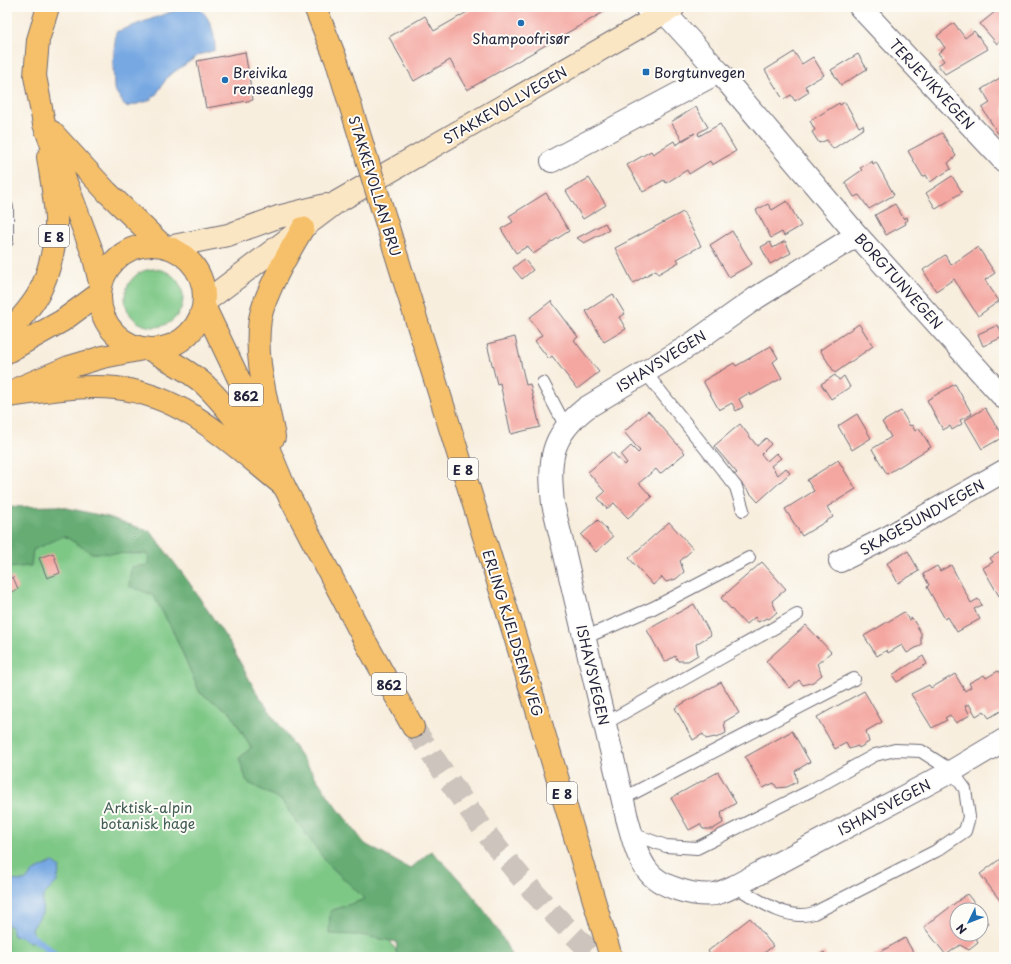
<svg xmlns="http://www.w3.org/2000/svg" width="1011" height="964" font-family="'Playpen Sans',sans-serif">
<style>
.green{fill:#7ec886;stroke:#507560}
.forest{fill:#66ac73;stroke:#446757}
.water{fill:#77a8e2;stroke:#4c658e}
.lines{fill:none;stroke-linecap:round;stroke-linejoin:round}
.stream{stroke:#77a8e2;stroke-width:7}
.building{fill:#f4a7a1}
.primary-tunnel{stroke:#cdc5bd;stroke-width:22;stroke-dasharray:22 11;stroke-linecap:butt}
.lane-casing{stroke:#6d6974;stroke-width:14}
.street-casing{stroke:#6d6974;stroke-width:24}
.secondary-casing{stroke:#6d6974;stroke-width:24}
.primary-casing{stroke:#6d6974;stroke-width:24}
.highway-casing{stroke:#6d6974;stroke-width:24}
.lane{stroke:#fff;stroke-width:12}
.street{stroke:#fff;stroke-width:22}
.secondary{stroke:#fbe6c4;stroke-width:22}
.primary{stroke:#f6c06b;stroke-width:22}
.highway{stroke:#f6c06b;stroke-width:22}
.highway-bridge-casing{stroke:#6d6974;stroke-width:24;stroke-linecap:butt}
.highway-bridge{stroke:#f6c06b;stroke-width:22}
.poi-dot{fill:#1f6fb2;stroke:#fdfcf7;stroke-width:1.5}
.labels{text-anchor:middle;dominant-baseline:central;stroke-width:4;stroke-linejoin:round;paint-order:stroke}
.shield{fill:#fdfcf7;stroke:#646373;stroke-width:1}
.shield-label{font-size:13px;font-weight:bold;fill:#22223b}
.poi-label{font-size:14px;fill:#22223b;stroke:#fdfcf7;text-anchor:start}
.street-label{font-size:14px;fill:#22223b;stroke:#fdfcf7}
.park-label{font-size:14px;fill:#425c55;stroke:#fdfcf7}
</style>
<rect width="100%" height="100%" fill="#fdfcf7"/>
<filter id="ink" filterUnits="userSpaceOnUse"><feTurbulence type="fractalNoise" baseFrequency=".025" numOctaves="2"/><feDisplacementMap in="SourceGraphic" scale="8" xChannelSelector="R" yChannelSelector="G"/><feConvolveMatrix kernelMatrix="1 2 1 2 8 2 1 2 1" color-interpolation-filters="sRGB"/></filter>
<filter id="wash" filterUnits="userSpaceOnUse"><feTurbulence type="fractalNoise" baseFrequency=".012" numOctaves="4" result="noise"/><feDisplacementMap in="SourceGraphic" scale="16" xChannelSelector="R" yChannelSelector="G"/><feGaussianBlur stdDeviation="0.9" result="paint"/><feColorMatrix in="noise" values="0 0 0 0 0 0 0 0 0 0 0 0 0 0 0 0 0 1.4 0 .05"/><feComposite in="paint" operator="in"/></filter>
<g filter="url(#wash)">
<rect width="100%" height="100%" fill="#f8eede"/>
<path class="green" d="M125 298a29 29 0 1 1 58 0a29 29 0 1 1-58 0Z
M7,522L144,540L400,957H7Z"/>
<path class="forest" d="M58,506L108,517L151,532L188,581L229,642L255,690L332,801L365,844L410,869L431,851C459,876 497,922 512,957H396L397,942L360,935L329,934L330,911L365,899L327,863L281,800L247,782L239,758L251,748L230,712L200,693L172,629L153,595L129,586L131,567L149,565L148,554L92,553L64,536L33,550L31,566L7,568V507Z"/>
<path class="water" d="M199,8C211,19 215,33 215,50L199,55L168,76L155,96L148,101L126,107L114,89L113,62L116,32L176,10Z
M53,862L60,868L57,882L43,896L42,913L32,929L36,941L29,942L21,937L14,936L11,927L7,924V880L25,881L34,871Z"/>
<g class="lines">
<path class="stream" d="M30,935C40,944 48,946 57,957"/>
</g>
<g id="blocks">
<path class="building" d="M476,7H608L609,9L467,90L450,60L414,81L389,37L425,16L434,31Z
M1001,7H1004V45L1001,41L997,44L980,24Z
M954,23L965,38L974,31L988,49L945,74L938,65L944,61L938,53L945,48L937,36Z
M245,52L253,100L206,108L197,61Z
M794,52L802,64L813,57L824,75L805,86L809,92L795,101L791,95L784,99L781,96L765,70Z
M858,54L867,69L841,85L831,70Z
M1003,76L1004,132L999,135L982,108L990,103L982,89Z
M845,102L859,127L863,125L864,128L833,149L827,140L819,143L812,132L815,130L810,121L839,103L840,105Z
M696,107L708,127L698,133L699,136L720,124L736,151L712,165L710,161L689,174L687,170L666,183L664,180L643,192L627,165L651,151L653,154L674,141L676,145L695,133L682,140L671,122Z
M942,133L956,156L948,163L951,169L930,182L926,175L923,177L908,151Z
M872,161L873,164L876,162L894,195L869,209L859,195L854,197L845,182L862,170L860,168Z
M952,176L962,192L936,209L926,193Z
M589,178L606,205L583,219L566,191Z
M546,193L569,231L533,254L528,246L516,253L501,229L513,222L509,216Z
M787,201L801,226L784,236L782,232L771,238L756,210L768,204L772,210Z
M895,204L904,219L907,217L908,220L905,222L906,224L886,235L875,215Z
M683,212L701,246L677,259L679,262L658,274L656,270L633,283L615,248Z
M605,223L609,230L584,243L577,238Z
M732,231L752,264L729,277L710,245Z
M785,241L791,253L770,264L761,247L770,242L773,248Z
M978,247L995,273L985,280L999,301L978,316L954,279L936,291L923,270L945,255L951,265Z
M524,259L533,270L522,279L513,268Z
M613,294L625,314L619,317L626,329L604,342L586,311Z
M551,301L578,337L574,340L599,372L577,389L552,356L549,359L535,341L542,335L529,318Z
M859,324L873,346L835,373L820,350Z
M998,325L1003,337L983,346L978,334Z
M515,337L526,385L530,384L540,427L511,434L500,383L497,384L487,344Z
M771,346L778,358L773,362L782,378L750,396L749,393L739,399L743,407L736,411L732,403L719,410L703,381L734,363L736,366Z
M835,375L839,380L844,376L850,387L831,399L821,384Z
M955,384L972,414L960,420L962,424L952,430L950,426L943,430L927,400Z
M985,408L1003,437L982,449L965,420Z
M648,411L685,453L660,474L656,469L639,483L652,497L628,518L614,503L607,509L598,498L605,492L588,472L612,452L624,465L627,463L621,455L631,446L638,453L640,451L624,432Z
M901,411L910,426L912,425L915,431L919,428L931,447L887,474L872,449L891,437L882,422Z
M857,414L871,438L852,450L838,426Z
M740,424L757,446L766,438L771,444L761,454L767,461L776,453L781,458L771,466L778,475L786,468L790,473L758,502L734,475L737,473L714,446Z
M838,460L856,489L827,507L833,517L802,536L785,509L814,491L807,480Z
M598,520L613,537L596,552L581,535Z
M669,522L693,549L680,561L684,572L676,579L666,582L662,577L653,585L629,558Z
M1004,550V594L999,596L983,568L993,562L990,558Z
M908,551L919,571L898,583L887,563Z
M53,553L60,573L47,578L39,558Z
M762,562L786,589L772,601L777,612L769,619L767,618L758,622L755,617L746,625L721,598Z
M951,565L971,603L978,599L982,605L974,609L980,619L957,632L948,617L945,619L927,587L929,585L923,574L937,566L940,571Z
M13,577L18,589L7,594V580Z
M694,604L711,635L696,644L698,655L688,661H678L675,656L665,662L647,630Z
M904,612L909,620L912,618L921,633V645L907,653L902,645L888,653L887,650L877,656L864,636Z
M806,625L831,652L817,664L822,675L813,682L803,685L799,680L790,688L766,661Z
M923,656L927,664L897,682L892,675Z
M998,671L1000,674L1004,671V709L989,718L984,711L976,716L969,704L965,706L970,715L956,723L950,715L945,718L947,720L932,728L911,694L929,685L931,688L955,674L965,691L971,687L969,683L984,675L986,678Z
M721,682L739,713L724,722L726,733L716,738L715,737L706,739L703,734L693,740L675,708Z
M864,691L882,722L866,731L869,742L859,748L858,746L849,749L846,743L835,749L817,717Z
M792,731L810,762L795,771L797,782L787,787L777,788L774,783L763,788L745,757Z
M718,772L736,803L721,812L723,823L713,829H703L700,824L689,830L671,798Z
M1004,856V902L1002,903L980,874Z
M967,894L980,910H957V934H975L978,943L969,950L960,945L946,955L924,927Z
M981,912L989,923L981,929Z
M750,918L773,946L759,957H712L708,951Z
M905,938L916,957H871Z
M824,952L827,957H816Z"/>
</g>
</g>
<g filter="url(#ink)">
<use href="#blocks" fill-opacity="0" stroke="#6d6974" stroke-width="1"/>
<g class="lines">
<path class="primary-tunnel" d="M413,727C438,764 463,802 489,837C521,880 558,921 597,957"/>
<g class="lane-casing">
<path id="lane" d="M640,7L650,22
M7,207V241
M645,372L736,487L743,510
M543,383L566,427
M584,638L653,608L749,558
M604,724L797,615
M622,799L854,679
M632,834L666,846L697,848L810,791L875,755L895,750L921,751L952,771L965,789L969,817L965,831L936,851L814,913C788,922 758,900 735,886"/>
</g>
<g class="street-casing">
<path id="street" d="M860,7L1004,161
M665,13L719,72L857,235L1004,398
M552,161L719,72
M857,235L756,298L690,345L586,408C549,437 549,461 553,504L627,818C632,835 636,855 647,870C659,887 695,897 715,894C722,892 729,889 735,886L952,771L1004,740
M840,561L890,536L1004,471"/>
</g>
<g class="secondary-casing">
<path id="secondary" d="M168,247L228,235L278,217L326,205
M205,302L337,202L674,7"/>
</g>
<g class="primary-casing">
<path id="primary" d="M204,306L245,392L284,486L365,641L413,727
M149,349C168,360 188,370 204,384C227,406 246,434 264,459
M274,437C267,399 254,359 260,319C265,292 289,252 303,228"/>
</g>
<g class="highway-casing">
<path id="highway" d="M48,7L38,40L35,76L44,124L93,254L101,287
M315,7L337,62
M52,132L107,192L163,246
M100 297a52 52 0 1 1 104 0a52 52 0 1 1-104 0Z
M413,309L513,630L611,957
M7,334C18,321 31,308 39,293C49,274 57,240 56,218C55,198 51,177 48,157
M7,352L62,321L100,293
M19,388L69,367L103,357L143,349
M7,396C42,392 81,384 116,388C184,395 233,445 284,486"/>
</g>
<use href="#lane" class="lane"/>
<use href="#street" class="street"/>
<use href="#secondary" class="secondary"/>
<use href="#primary" class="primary"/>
<use href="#highway" class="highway"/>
<g class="highway-bridge-casing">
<path id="highway-bridge" d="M337,62L413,309"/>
</g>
<use href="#highway-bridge" class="highway-bridge"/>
</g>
</g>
<g class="poi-dot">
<circle cx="521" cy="23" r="4"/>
<rect x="642" y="68" width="8" height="8" rx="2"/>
<circle cx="225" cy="80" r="4"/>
</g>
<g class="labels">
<g class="shield">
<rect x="39" y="225" width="30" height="22" rx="3"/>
<rect x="229" y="384" width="34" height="22" rx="3"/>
<rect x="448" y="458" width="30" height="22" rx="3"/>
<rect x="372" y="673" width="34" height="22" rx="3"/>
<rect x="547" y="782" width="30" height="22" rx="3"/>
</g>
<g class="shield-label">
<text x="54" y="236">E 8</text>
<text x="246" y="395">862</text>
<text x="463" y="469">E 8</text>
<text x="389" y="684">862</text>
<text x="562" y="793">E 8</text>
</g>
<g class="poi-label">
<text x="521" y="38" text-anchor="middle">Shampoofrisør</text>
<text x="233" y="72">Breivika<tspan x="233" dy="16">renseanlegg</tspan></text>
<text x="654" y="72">Borgtunvegen</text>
</g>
<g class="street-label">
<text transform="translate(932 84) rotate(47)">TERJEVIKVEGEN</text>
<text transform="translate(505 105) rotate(-30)">STAKKEVOLLVEGEN</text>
<text transform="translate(375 186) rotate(73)">STAKKEVOLLAN BRU</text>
<text transform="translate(899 281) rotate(48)">BORGTUNVEGEN</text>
<text transform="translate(661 361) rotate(-32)">ISHAVSVEGEN</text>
<text transform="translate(922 517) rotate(-29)">SKAGESUNDVEGEN</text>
<text transform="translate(513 633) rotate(73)">ERLING KJELDSENS VEG</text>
<text transform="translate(593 675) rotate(77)">ISHAVSVEGEN</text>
<text transform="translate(884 807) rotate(-28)">ISHAVSVEGEN</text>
</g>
<g class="park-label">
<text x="148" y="807">Arktisk-alpin<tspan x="148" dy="16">botanisk hage</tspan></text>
</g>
</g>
<rect width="1011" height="964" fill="none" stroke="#fdfcf7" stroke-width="24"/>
<g transform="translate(969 922) rotate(227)"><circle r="19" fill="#fdfcf7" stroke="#a5a5ac"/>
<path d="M0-3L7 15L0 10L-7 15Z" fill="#1f6fb2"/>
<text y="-6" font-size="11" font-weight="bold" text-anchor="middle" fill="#22223b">N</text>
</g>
</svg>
